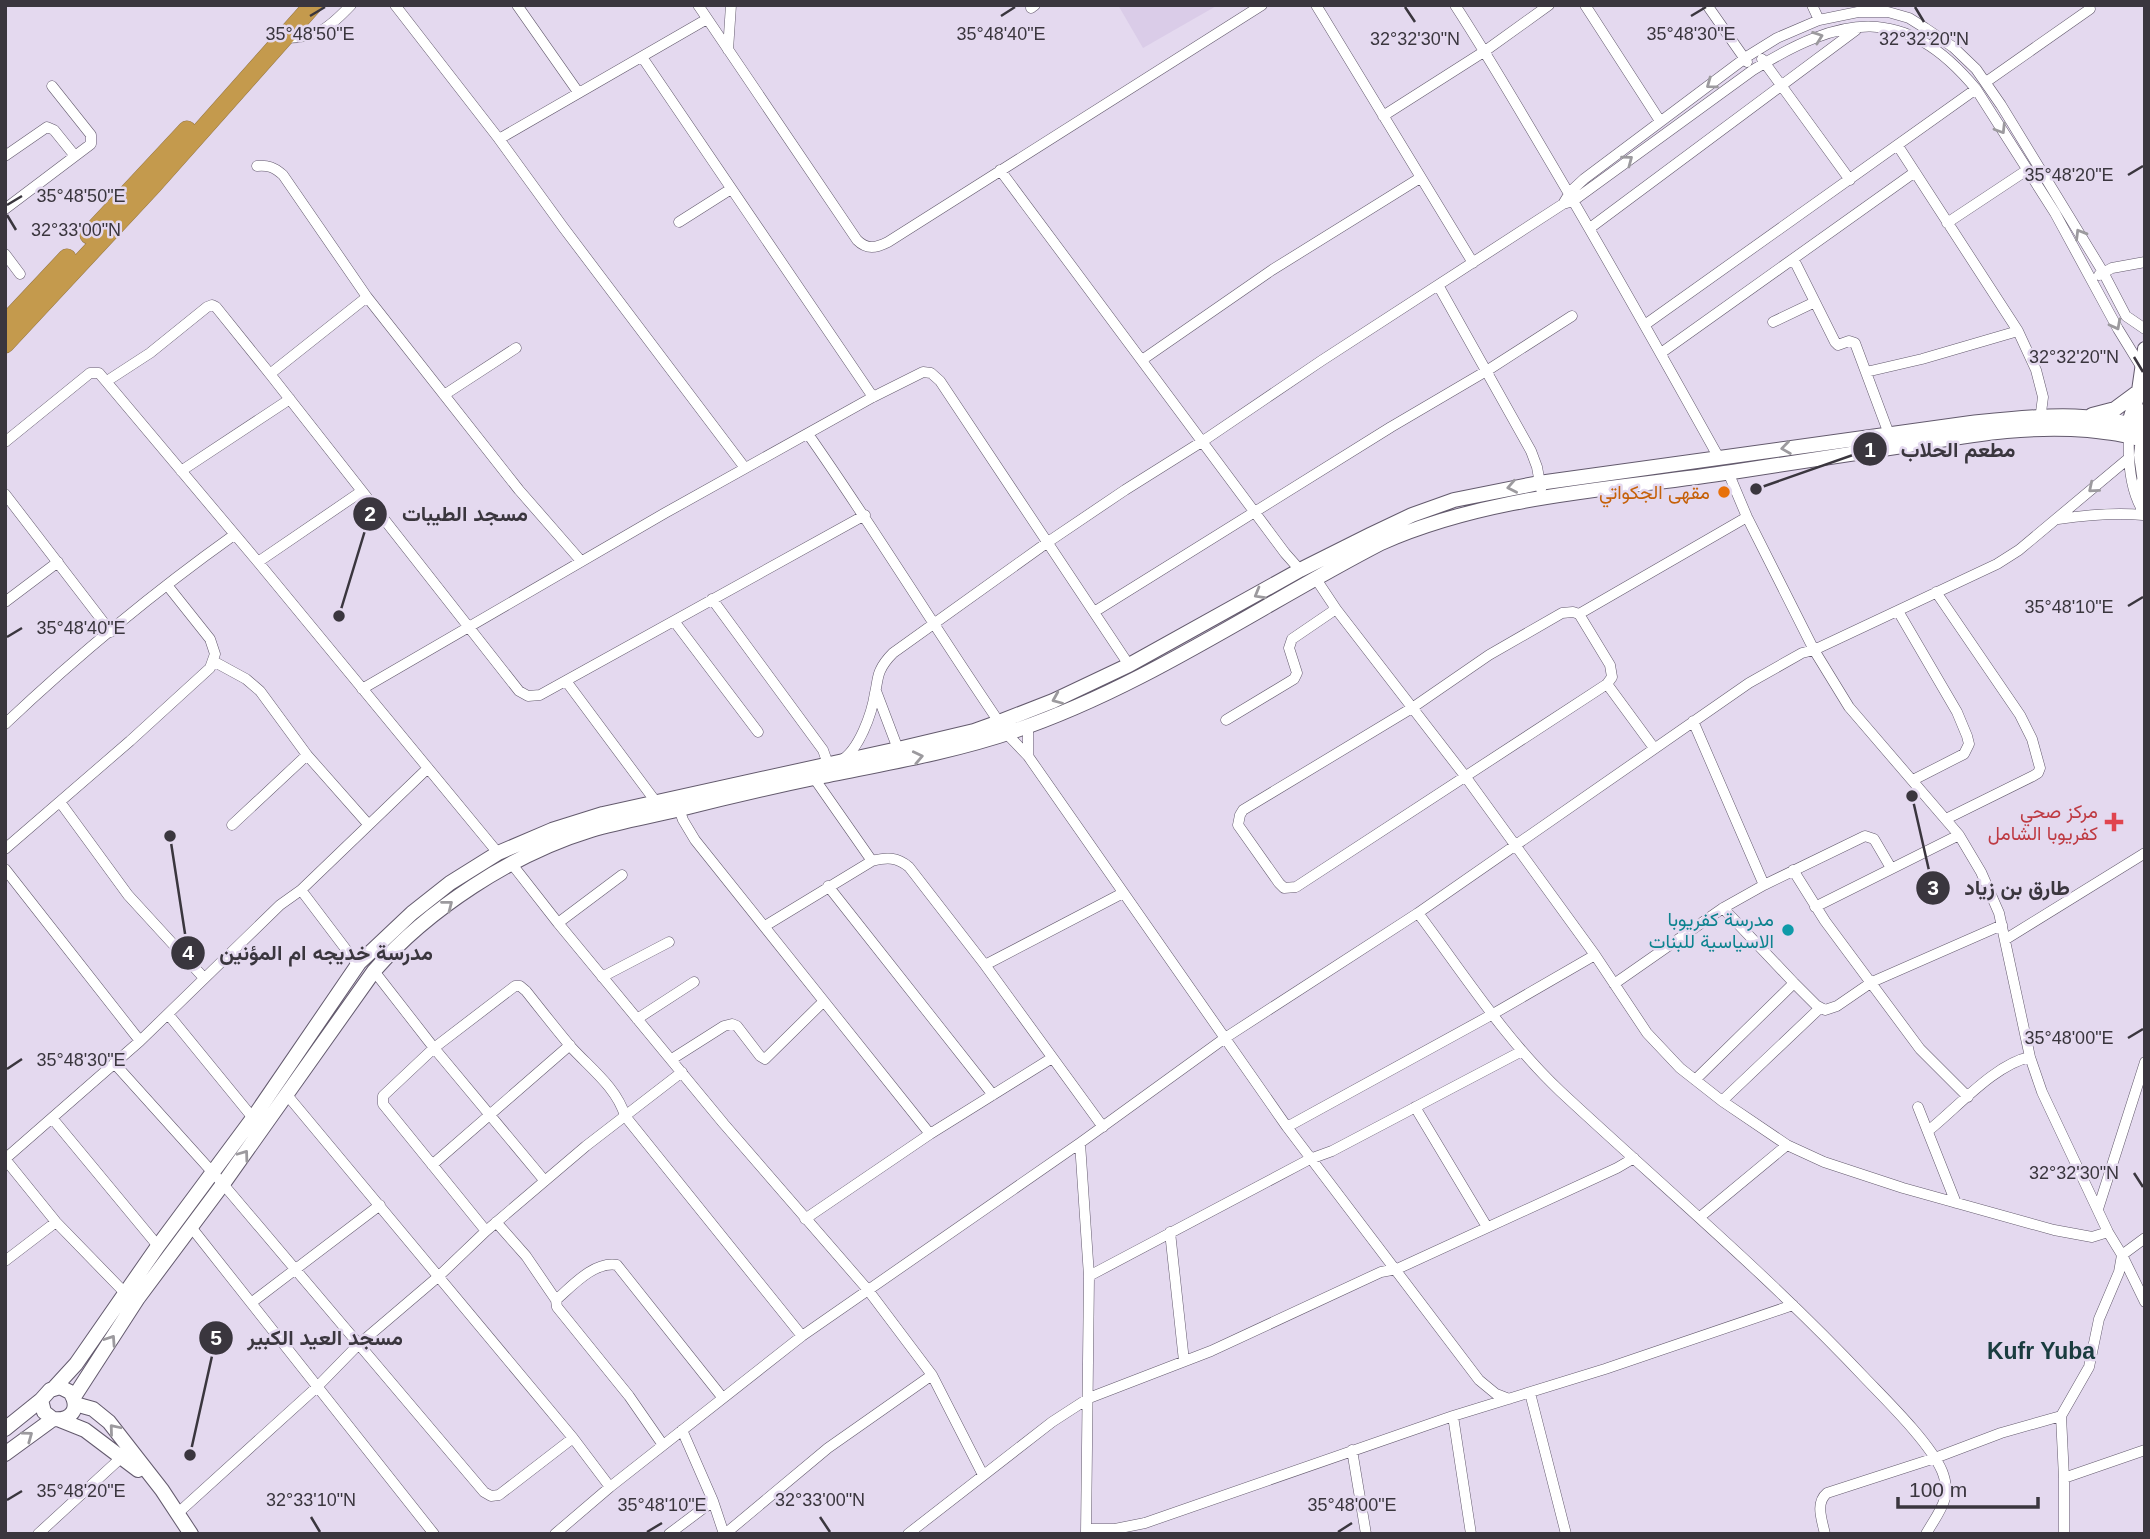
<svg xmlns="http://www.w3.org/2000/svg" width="2150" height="1539" font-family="Helvetica,Vazirmatn,sans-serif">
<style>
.built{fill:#dacce8}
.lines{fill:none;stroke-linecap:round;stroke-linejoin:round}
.street-casing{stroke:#635a6d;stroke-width:11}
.secondary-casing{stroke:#635a6d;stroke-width:16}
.highway-casing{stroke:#947748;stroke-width:19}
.street{stroke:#fff;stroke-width:10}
.secondary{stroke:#fff;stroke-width:14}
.highway{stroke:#c49a4d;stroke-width:18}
.oneway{stroke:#9c9a9e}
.ticks{fill:none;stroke:#3a363e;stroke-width:2.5}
.food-dot{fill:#e8710a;stroke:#e4d9ef;stroke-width:2.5}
.health-dot{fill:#e0444e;stroke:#e4d9ef;stroke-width:2.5}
.culture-dot{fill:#0f9aa8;stroke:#e4d9ef;stroke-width:2.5}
.labels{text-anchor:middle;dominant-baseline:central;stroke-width:5;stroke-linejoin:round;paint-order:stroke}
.food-label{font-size:19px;fill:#c56008;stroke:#e4d9ef;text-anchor:end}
.health-label{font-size:19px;fill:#be3a42;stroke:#e4d9ef;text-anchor:end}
.culture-label{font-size:19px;fill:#0d838f;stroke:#e4d9ef;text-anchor:end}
.quarter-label{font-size:23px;font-weight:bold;fill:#1a3c3f;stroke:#e4d9ef}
.ticks-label{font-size:18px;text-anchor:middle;fill:#3a363e;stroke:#e4d9ef;stroke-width:5;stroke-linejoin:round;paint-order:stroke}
.leader{fill:none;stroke:#3a363e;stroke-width:2.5}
.callout-dot{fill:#3a363e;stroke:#e4d9ef;stroke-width:2.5}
.mark-label{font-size:21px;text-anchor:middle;font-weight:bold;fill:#fff}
.callout-label{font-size:21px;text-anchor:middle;font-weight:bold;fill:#3a363e;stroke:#e4d9ef;stroke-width:5;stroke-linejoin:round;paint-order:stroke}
</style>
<rect width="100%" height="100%" fill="#e4d9ef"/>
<path class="built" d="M1118,5H1218L1143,48Z"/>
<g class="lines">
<g class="street-casing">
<path id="street" d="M395,5L499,139L563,227L745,468
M517,5L578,92
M698,5L857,240C867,250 876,248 888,242L1262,5
M1316,5L1473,263
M1455,5C1490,59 1522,114 1555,170C1611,265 1665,361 1719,458
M1585,5L1660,121
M1707,5L1747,62
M1812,5L1819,20
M1031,8L1035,5
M286,38C318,38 330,27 351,5
M728,50L731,5
M642,57L873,397
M1762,59L1850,180
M1986,82L2090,9
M1383,116L1485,51L1549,5
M499,139L707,19
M1898,146L2018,331L2036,370L2043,397L2040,420
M5,156L47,127L54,130L75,156
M257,166C268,165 274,167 283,175L367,297L519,490L581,561
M1000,170L1285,553L1300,570
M1563,204L1571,191L1584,179L1748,56L1777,38L1819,20L1858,12H1888L1909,18L1925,28L1953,47L1976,69L2001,105L2103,272L2126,316L2145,329
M5,209L91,144V135L52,86
M679,222L731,189
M1947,223L2027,170
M1590,228L1856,30
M5,254L20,274
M1794,260L1835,342L1838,345L1849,341L1855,343L1889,434
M2099,275L2112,268L2145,262
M1438,285L1531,451L1537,467L1541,489
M1773,322L1815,302
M1646,324L1976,89
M1661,353L1915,172
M1142,360L1272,270L1420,178
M1866,372L1922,359L2018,331
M270,374L367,297
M107,381L150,353L207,307L212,305L216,307L270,374L519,691L528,696L540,695L865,515
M444,395L516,348
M808,434C874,528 934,627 999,722
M2129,436C2128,460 2130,490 2143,511
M2141,439L2139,455L2145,496
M5,442L90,373H99L258,562L498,853
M181,471L290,399
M1728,472L1747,517L1814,650L1849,707L1959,835L1981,872L1999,913L2030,1057L2042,1092L2108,1232L2122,1255L2145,1302
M5,494L111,632
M2058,519C2086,515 2114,512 2143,515
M258,562L362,491
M1316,579L1336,609L1465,776L1595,955L1647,1033L1680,1068L1722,1101L1787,1145L1824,1162L1903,1188L2054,1230L2092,1237L2108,1232
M1936,592L2020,715L2032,739L2040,768L2038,773L2033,776L1946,819
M712,599L823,750L828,764
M5,602L58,562
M1898,611L1957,712L1967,736L1969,744L1964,754L1913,780
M1094,612L1391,427L1488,370L1572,316
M1579,614L1610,665L1612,677L1607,684L1296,887L1284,888L1279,883L1238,825L1240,815L1243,810L1412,708L1489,655L1562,613L1573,612L1579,614L1747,517
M674,621L758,732
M213,661L246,679L260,691L307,755L368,824
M566,681L656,802
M1607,684L1654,748
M362,689L665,513L873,397L923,372L931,373L940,381L1129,665
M876,691L898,749
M1226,720L1294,679L1297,673L1289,648L1292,639L1336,609
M1693,721L1764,885
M5,724C77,656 154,592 234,535
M1006,733L1028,756L1287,1127L1479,1380L1496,1394L1509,1399
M1028,756V726
M840,761C859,751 872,713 875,693C877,685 877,678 880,671C883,664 888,658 893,653L1048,542L1125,490L1203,441L1321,361L1563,204L1573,201L1753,70C1841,16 1904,2 1976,89L2055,213L2118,329L2142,368
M814,778L872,861
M60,802L128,895L204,978
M679,809L683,820L695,840L930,1134
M232,825L307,755
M5,849L130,741L210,668L215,654L210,639L167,585
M511,863L558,923L724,1124L868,1290L932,1375L983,1475
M5,869L140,1041
M1793,870L1825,921L1920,1049L1968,1097
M828,886L993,1095
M301,890L354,960L359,963
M1815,907L1959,835
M1723,908L1794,983L1816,1005L1825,1010L1837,1006L1872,982L2002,925
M1418,913C1463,973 1505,1039 1560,1091C1662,1186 1769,1276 1865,1378C1887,1401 1930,1443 1942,1471C1953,1498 1939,1511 1926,1534
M558,923L622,875
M765,926L872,861C887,857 897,857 909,867L985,965L1103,1127
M2006,939L2145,853
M985,965L1123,893
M374,971L434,1048L544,1180
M602,977L669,942
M1614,984L1723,908L1764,885L1865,836L1874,839L1891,868
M168,1014L253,1118
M637,1019L694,982
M672,1059L724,1026L732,1024L737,1026L760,1056L765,1059L823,1002
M114,1063L223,1184L484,1492L491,1496L499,1495L573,1438
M1695,1080L1794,983
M287,1095L573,1438L610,1487
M1722,1101L1820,1008
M1415,1107L1487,1227
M1918,1107L1956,1203
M52,1118L158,1246
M1287,1127L1493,1014L1595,955
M1928,1131C1957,1108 1995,1064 2030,1057
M1080,1143L1089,1276L1086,1533
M5,1159L140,1041L280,905L301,890L428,768
M5,1159L56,1222L125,1293
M432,1165L570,1045
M2098,1209L2145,1062
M1700,1217L1787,1145
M805,1219L930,1134L1052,1058
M496,1222L526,1256L556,1300
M191,1227L434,1534
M486,1231L383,1104V1096L434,1048L515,986H520L526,991C541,1010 556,1029 571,1047C590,1068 617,1088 625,1116L802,1336
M1170,1232L1184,1361
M5,1261L56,1222
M1089,1276L1310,1159L1332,1151L1522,1051
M251,1303L380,1205
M1530,1393L1566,1534
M1453,1416L1471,1534
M682,1430L713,1501L724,1534
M663,1445L629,1396L557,1307L556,1300C572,1286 594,1261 617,1265L722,1397
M1352,1450L1366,1534
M2064,1478L2145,1450
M178,1513L317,1387L358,1345L439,1276L486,1231L586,1146L682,1072
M1086,1529H1115L1145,1523L1453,1416L1605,1369L1793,1305
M38,1534L123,1456
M555,1534L610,1487L802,1336L1080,1143L1225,1038L1418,913L1749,683L1802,653L1814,650L1997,564L2019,550L2129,458
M669,1534L713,1501
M725,1534L828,1448L932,1375
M908,1534L1052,1422L1089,1398L1211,1351L1381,1272L1397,1269L1617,1168L1634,1158
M1825,1534C1822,1520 1815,1503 1827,1493L1935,1458L2001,1433L2061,1416
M2064,1534V1478L2061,1416L2089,1367L2099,1319L2119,1272L2122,1255L2145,1238"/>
</g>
<g class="secondary-casing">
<path id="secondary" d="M2092,415L2115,409L2138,392
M2129,431V423L2139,391L2145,349
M2141,434L2145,411
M2142,485L2145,480
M60,1387L70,1392C81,1409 71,1421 53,1419L44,1412L41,1400L50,1390Z
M54,1388L76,1364L158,1246L253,1118L359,963L412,913L450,883L498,853L552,830L603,814L898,749L974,731L999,722L1053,701L1129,665L1300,570L1370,535L1412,515L1454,500L1539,483L1971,423C2028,417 2090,409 2145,429
M74,1397L138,1298L223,1184L374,971C428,909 512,854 591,830C618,822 646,817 672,811C719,799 766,788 814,778C881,764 949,753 1014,731C1144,687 1259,606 1381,543C1492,494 1613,490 1732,472C1791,463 1850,454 1909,445C1972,435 2024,425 2088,430C2107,432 2126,434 2145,441
M75,1404L93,1409L109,1422L162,1490L191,1534
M60,1420L85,1430L138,1470
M5,1429L41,1400
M5,1454L53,1419"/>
</g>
<g class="highway-casing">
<path id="highway" d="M89,235L187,130
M5,324L67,258
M5,344L154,184L313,5"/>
</g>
<use href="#street" class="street"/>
<use href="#secondary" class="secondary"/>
<use href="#highway" class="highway"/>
</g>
<defs><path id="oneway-chevron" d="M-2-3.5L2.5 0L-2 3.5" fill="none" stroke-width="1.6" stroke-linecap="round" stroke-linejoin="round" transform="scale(1.75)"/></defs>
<g class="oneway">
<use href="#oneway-chevron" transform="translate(1818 37) rotate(-20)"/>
<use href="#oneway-chevron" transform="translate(1711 84) rotate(144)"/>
<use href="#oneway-chevron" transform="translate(2001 129) rotate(58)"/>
<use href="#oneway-chevron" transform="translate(1628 160) rotate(-37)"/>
<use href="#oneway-chevron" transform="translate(2080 234) rotate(-121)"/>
<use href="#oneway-chevron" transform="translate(2116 325) rotate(62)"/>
<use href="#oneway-chevron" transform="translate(1786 448) rotate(172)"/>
<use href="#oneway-chevron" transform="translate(1512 487) rotate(169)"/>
<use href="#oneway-chevron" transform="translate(2093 488) rotate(140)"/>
<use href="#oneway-chevron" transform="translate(1259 594) rotate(150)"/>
<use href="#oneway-chevron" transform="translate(1057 699) rotate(157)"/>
<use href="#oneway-chevron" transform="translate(918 757) rotate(-12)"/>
<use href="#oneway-chevron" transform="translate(448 905) rotate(-38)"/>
<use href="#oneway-chevron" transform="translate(244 1155) rotate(-54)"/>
<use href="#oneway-chevron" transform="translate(111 1340) rotate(-56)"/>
<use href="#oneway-chevron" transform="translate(114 1429) rotate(-130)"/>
<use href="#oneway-chevron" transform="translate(28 1436) rotate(-36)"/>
</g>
<path class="ticks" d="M1405,7L1415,22M1915,7L1924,22M310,16L325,7M1001,16L1015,7M1691,16L1706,7M2128,175L2143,166M7,205L22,196M7,215L16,230M2134,357L2143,372M2128,606L2143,597M7,637L22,628M2128,1038L2143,1029M7,1069L22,1059M2134,1173L2143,1187M7,1500L22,1491M311,1517L320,1532M820,1517L830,1532M647,1532L662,1523M1338,1532L1352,1523"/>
<circle class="food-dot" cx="1724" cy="492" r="7"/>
<path class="health-dot" d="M2110.5 811.5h7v7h7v7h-7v7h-7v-7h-7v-7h7z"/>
<circle class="culture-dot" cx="1788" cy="930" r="7"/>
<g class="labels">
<g class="food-label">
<text x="1710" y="492">مقهى الجكواتي</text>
</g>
<g class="health-label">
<text x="2098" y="811">مركز صحي<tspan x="2098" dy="22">كفريوبا الشامل</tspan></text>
</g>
<g class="culture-label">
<text x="1774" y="919">مدرسة كفريوبا<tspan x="1774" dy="22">الاسياسية للبنات</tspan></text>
</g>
<g class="quarter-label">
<text x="2041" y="1351">Kufr Yuba</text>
</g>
</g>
<g class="ticks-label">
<text x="1691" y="40">35°48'30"E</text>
<text x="310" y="40">35°48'50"E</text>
<text x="1001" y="40">35°48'40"E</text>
<text x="1415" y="45">32°32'30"N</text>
<text x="1924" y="45">32°32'20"N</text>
<text x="2069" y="181">35°48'20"E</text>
<text x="81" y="202">35°48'50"E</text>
<text x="76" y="236">32°33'00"N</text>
<text x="2074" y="363">32°32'20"N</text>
<text x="2069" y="613">35°48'10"E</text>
<text x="81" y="634">35°48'40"E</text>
<text x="2069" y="1044">35°48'00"E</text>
<text x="81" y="1066">35°48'30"E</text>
<text x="2074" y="1179">32°32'30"N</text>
<text x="81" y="1497">35°48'20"E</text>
<text x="311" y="1506">32°33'10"N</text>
<text x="820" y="1506">32°33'00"N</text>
<text x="662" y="1511">35°48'10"E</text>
<text x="1352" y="1511">35°48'00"E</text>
</g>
<path class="leader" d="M1756 489L1870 449M339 616L370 514M1912 796L1933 888M170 836L188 953M190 1455L216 1338"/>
<g class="callout-dot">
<circle cx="1756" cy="489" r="7"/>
<circle cx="339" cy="616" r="7"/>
<circle cx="1912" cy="796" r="7"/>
<circle cx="170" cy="836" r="7"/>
<circle cx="190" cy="1455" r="7"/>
<circle cx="1870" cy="449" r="18"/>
<circle cx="370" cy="514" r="18"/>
<circle cx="1933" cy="888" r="18"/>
<circle cx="188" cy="953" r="18"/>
<circle cx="216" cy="1338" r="18"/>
</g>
<g class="mark-label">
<text x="1870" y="457">1</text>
<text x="370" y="521">2</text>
<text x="1933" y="895">3</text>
<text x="188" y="960">4</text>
<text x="216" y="1345">5</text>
</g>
<g class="callout-label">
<text x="1958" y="457">مطعم الحلاب</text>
<text x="465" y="521">مسجد الطيبات</text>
<text x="2017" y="895">طارق بن زياد</text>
<text x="326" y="960">مدرسة خديجه ام المؤنين</text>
<text x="325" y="1345">مسجد العيد الكبير</text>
</g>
<rect width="2150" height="1539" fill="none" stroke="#3a363e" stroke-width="14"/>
<path d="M1898 1497v10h140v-10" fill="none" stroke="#3a363e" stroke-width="3.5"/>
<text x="1909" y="1497" font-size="21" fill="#3a363e" stroke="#e4d9ef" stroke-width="5" paint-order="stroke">100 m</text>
</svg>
